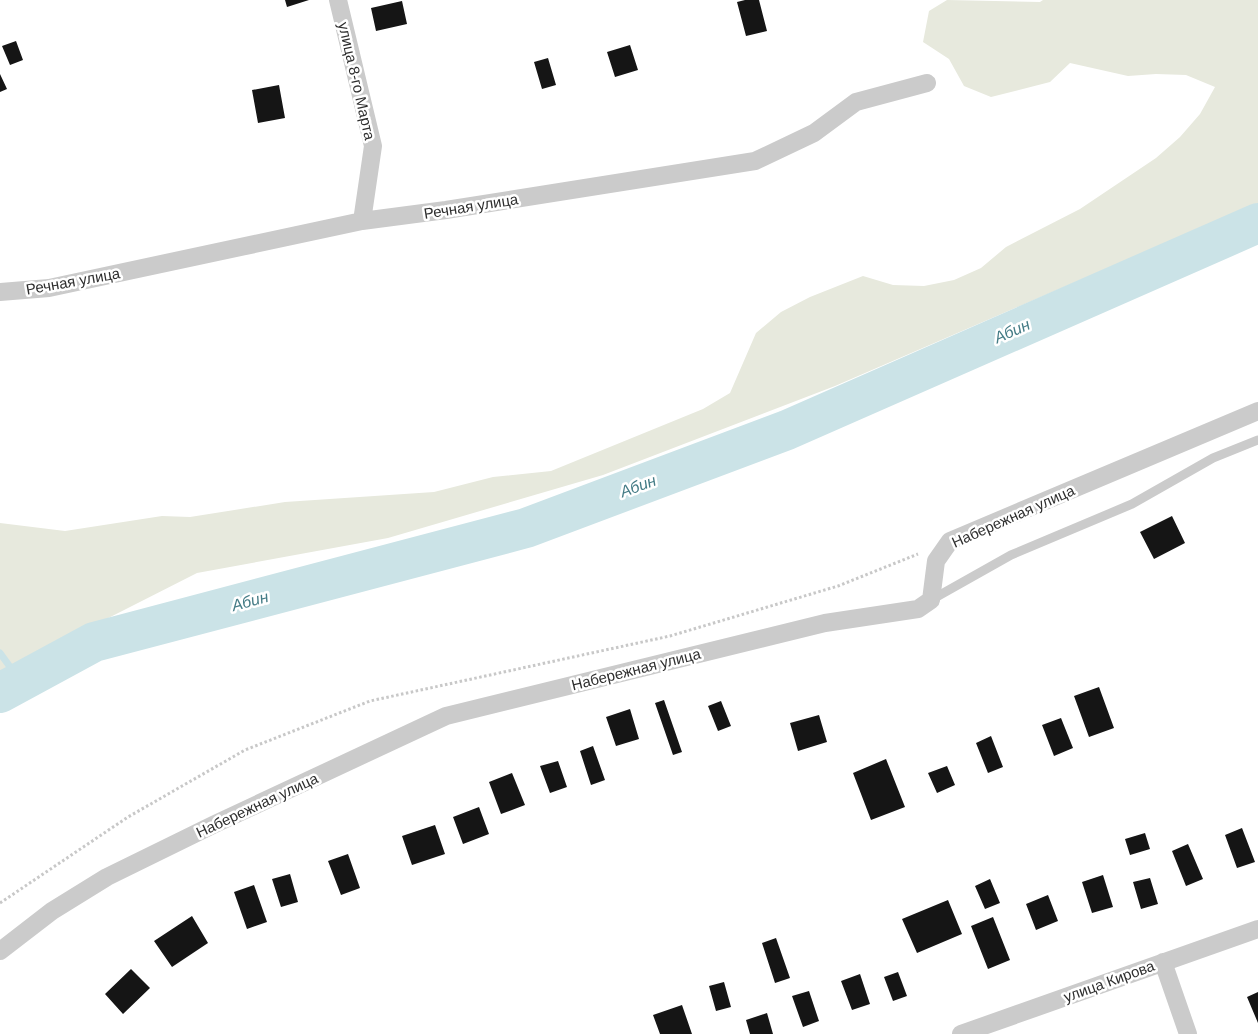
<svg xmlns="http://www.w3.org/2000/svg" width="1258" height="1034" font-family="Arial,sans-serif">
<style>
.green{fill:#e7e9dd}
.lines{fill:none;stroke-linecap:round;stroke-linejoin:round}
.stream{stroke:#cbe3e7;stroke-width:7}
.river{stroke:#cbe3e7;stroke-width:40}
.building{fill:#151515}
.path{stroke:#c8c8c8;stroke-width:3;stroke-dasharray:2.5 2.5;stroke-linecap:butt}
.lane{stroke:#cbcbcb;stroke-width:9}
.street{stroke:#cbcbcb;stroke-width:18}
.labels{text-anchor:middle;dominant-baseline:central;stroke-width:5;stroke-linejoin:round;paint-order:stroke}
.street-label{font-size:15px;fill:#2e2e2e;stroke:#fff}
.water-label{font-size:16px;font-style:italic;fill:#457c86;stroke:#fff}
</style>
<rect width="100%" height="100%" fill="#fff"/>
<path class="green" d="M947,0L1040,2L1043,0H1258V203L835,386L603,475L388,538L197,573L0,673V523L65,531L162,516L190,517L285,502L434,492L493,477L551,471L703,409L730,393L756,333L781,312L810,297L863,276L893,285L924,286L954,280L981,268L1006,247L1080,209L1156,158L1180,137L1200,114L1215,87L1186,75L1156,74L1128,76L1070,63L1050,82L991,97L964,86L949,59L923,42L929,11Z"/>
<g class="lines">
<path class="stream" d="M0,653L21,682"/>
<path class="river" d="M0,693L94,642L526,528L787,430L1258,223"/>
</g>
<path class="building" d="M285,0H309L287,7Z
M745,0H759L767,31L746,36L737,2Z
M402,1L407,24L376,31L371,8Z
M16,41L23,60L10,65L2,46Z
M630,45L638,70L615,77L607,52Z
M548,58L556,85L542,89L534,62Z
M0,74L7,89L0,92Z
M279,85L285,118L258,123L252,90Z
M1172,516L1185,543L1154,559L1140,532Z
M1099,687L1114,728L1089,737L1074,696Z
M664,700L682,752L673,755L655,703Z
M721,701L731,726L718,731L708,706Z
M630,709L639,739L616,746L606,717Z
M819,715L827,742L798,751L790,723Z
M1061,718L1073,748L1054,756L1042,725Z
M991,736L1003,767L988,773L976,743Z
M593,746L605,780L591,785L580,751Z
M886,759L905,807L871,820L853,773Z
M558,761L567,787L550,793L540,766Z
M947,766L955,785L937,793L928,773Z
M512,773L525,805L501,814L489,782Z
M479,807L489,834L463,844L453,817Z
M435,825L445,854L412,865L402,836Z
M1242,828L1255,862L1237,868L1225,835Z
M1145,833L1150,849L1130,855L1125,839Z
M1188,844L1203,879L1186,886L1172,851Z
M348,854L360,888L341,895L328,861Z
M290,874L298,902L281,907L272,879Z
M1103,875L1113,907L1092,913L1082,882Z
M1150,878L1158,904L1141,909L1133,882Z
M990,879L1000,903L985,909L975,886Z
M254,885L267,922L247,929L234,892Z
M1048,895L1058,921L1036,930L1026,904Z
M948,900L962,934L917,953L902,919Z
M192,916L208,943L172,967L154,941Z
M993,917L1010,960L988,969L971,926Z
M776,938L790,978L775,983L762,943Z
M131,969L150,988L123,1014L105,994Z
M898,972L907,996L893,1001L884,977Z
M860,974L870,1004L852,1010L841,981Z
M724,982L731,1007L716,1011L709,986Z
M809,991L819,1021L803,1027L792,996Z
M1258,992V1023L1247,997Z
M682,1005L692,1034H660L653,1015Z
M767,1013L773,1034H750L746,1020Z"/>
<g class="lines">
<path class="path" d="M0,903L128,817L245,750L370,701L670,636L838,586L918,554"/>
<path class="lane" d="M931,600L1011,555L1132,504L1213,458L1258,440"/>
<path class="street" d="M338,0L373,146L362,221
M0,292L49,288L362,221L446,210L755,161L814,133L856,102L927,83
M0,951L52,911L107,877L215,824L446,716L825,623L918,609L931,600L936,561L950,541L1258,411
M1163,962L1188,1034
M961,1034L1258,929"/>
</g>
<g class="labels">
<g class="street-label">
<text transform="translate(357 81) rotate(77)">улица 8-го Марта</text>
<text transform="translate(471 206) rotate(-9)">Речная улица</text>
<text transform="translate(73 281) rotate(-10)">Речная улица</text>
<text transform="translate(1013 516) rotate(-24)">Набережная улица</text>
<text transform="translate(636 669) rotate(-14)">Набережная улица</text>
<text transform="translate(257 805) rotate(-25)">Набережная улица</text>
<text transform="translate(1109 981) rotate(-20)">улица Кирова</text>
</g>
<g class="water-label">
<text transform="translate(1012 331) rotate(-24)">Абин</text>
<text transform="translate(638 486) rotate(-20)">Абин</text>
<text transform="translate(250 601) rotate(-15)">Абин</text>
</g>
</g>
</svg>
